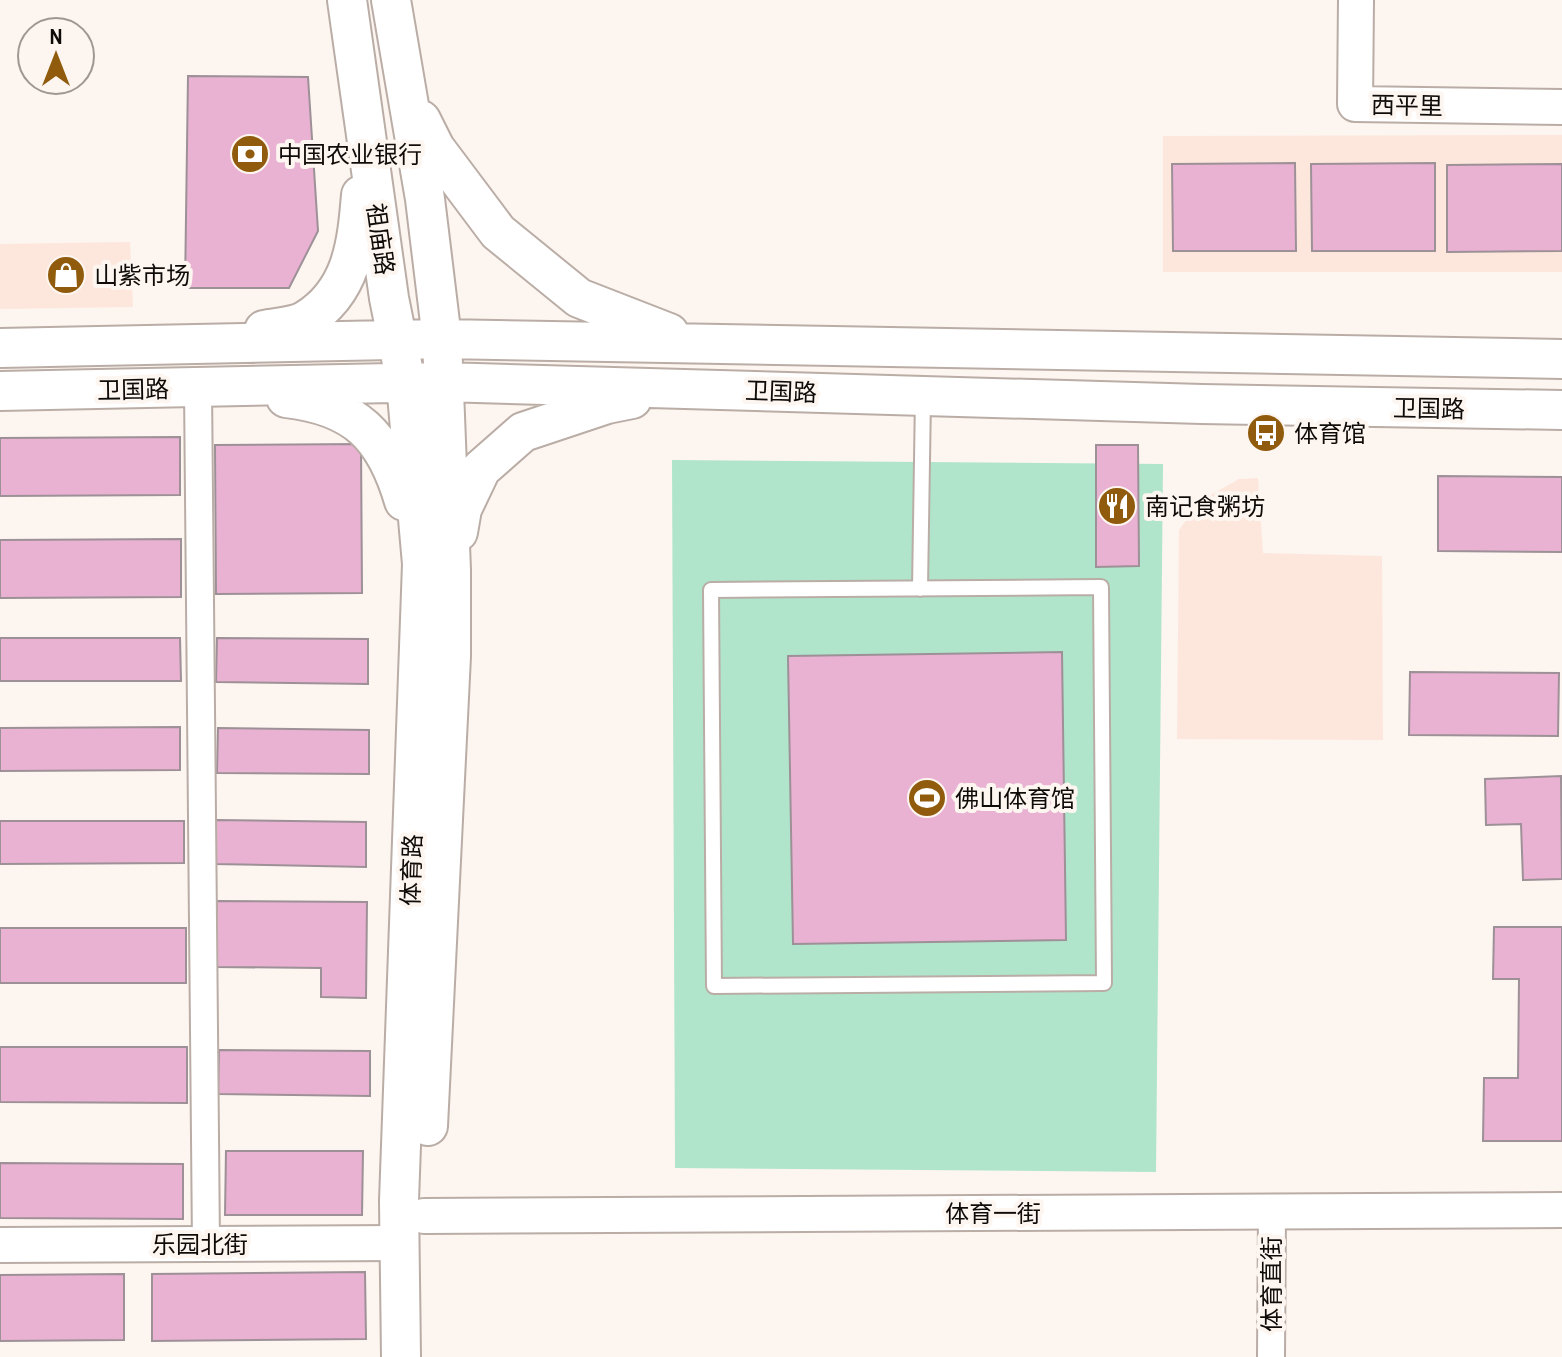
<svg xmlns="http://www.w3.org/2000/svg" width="1562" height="1357" font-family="'Archivo Narrow','Noto Sans SC',sans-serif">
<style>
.built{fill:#fde7dc}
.green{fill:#b0e5cc}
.building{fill:#e9b2d3;stroke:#9d9097;stroke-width:2}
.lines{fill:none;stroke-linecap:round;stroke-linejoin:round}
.service-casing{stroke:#baada6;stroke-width:18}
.minor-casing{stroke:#baada6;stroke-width:30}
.tertiary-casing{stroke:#baada6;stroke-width:38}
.secondary-casing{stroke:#baada6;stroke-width:42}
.service{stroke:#fff;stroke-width:14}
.minor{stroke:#fff;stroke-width:26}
.tertiary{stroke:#fff;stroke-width:34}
.secondary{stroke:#fff;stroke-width:38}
.labels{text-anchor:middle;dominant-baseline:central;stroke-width:8;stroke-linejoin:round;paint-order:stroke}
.street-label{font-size:24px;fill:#0f0b08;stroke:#fdf5f0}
.poi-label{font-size:24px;fill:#0f0b08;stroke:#fdf5f0;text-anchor:start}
</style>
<rect width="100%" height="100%" fill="#fdf5f0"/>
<path class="built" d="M1562,135V272H1163V136Z
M130,242L133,307L0,309V244Z
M1258,478L1263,553L1382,556L1383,740L1177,739L1179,530L1200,501L1239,479Z"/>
<path class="green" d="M672,460L1163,464L1156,1172L675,1168Z"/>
<path class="building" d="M188,76L308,77L318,231L289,288H185Z
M1295,163L1296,251H1173L1172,164Z
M1435,163V251H1312L1311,164Z
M1562,164V251L1447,252V165Z
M180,437V495L0,496V438Z
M361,444L362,593L216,594L215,445Z
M1096,445H1138L1139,566L1096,567Z
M1438,476L1562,477V552L1438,551Z
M181,539V597L0,598V540Z
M0,638H180L181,681H0Z
M217,638L368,639V684L216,682Z
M1062,652L1066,940L793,944L788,656Z
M1410,672L1559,673L1558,736L1409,735Z
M180,727V770L0,771V728Z
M218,728L369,730V774L217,773Z
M1561,776L1562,879L1523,880L1521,824L1486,825L1485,779Z
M215,820L366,822V867L214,864Z
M0,821H184V863L0,864Z
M217,901L367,902L366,998L321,997V968L217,967Z
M1494,927H1562V1141H1483L1484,1078H1518L1519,979H1493Z
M0,928H186V983H0Z
M0,1047H187V1103L0,1102Z
M219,1050L370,1051V1096L218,1094Z
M226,1151H363L362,1215H225Z
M0,1163L183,1164V1219L0,1218Z
M365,1272L366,1339L152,1341V1274Z
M124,1274V1340L0,1341V1275Z"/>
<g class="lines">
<g class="service-casing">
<path id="service" d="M1101,587L1104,983L714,986L711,590Z
M920,589L923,397"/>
</g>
<g class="minor-casing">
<path id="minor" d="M198,388L206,1244
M1271,1357L1272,1212"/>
</g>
<g class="tertiary-casing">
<path id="tertiary" d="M1356,0L1355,104L1562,107
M424,1216L1562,1210
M0,1245L400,1243"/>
</g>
<g class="secondary-casing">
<path id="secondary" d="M347,0L389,298L406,383L422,564L399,1201L401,1357
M391,0L425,199L442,339L451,570V656L428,1126
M421,120L435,148L498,232L579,298L669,333
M264,330C277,327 295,327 306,320C352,292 357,244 361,195
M0,348L442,339L1562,359
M0,391L443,382L1202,404L1562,410
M286,398C356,406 385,436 404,501
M458,532L462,509L481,469L523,432L607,404L632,399"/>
</g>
<use href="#service" class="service"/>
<use href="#minor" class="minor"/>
<use href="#tertiary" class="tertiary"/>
<use href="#secondary" class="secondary"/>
</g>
<defs>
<g id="bank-disc" transform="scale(2)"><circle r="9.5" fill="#905b0d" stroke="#fdf5f0"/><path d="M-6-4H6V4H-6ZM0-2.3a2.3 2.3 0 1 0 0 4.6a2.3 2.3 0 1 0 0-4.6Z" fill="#fff"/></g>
<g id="shop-disc" transform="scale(2)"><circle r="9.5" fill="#905b0d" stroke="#fdf5f0"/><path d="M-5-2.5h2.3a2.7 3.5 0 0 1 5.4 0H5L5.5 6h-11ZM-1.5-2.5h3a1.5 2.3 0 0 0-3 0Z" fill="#fff"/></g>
<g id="bus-disc" transform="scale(2)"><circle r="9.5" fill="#905b0d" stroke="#fdf5f0"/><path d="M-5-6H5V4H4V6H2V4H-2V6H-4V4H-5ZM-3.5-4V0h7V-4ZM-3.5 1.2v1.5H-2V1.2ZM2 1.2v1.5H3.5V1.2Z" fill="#fff"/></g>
<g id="restaurant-disc" transform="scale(2)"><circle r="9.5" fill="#905b0d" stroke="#fdf5f0"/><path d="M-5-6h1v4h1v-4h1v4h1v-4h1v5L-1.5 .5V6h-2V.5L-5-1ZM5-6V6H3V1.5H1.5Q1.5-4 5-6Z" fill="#fff"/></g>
<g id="stadium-disc" transform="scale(2)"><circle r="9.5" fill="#905b0d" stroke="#fdf5f0"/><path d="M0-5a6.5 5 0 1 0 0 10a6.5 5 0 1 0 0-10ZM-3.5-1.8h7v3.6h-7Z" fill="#fff"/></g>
</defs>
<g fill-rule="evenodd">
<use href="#bank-disc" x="250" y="154"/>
<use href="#shop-disc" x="66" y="275"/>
<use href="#bus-disc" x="1266" y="433"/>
<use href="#restaurant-disc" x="1117" y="506"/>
<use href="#stadium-disc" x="927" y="798"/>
</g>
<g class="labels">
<g class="street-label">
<text transform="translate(1407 105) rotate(1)">西平里</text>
<text transform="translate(381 239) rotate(82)">祖庙路</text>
<text transform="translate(133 389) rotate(-1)">卫国路</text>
<text transform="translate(781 391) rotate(2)">卫国路</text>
<text transform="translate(1429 408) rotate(1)">卫国路</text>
<text transform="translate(411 870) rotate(-88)">体育路</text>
<text x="993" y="1213">体育一街</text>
<text x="200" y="1244">乐园北街</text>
<text transform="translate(1271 1284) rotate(-90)">体育直街</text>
</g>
<g class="poi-label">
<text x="278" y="154">中国农业银行</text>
<text x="94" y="275">山紫市场</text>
<text x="1294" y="433">体育馆</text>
<text x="1145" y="506">南记食粥坊</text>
<text x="955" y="798">佛山体育馆</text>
</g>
</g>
<g transform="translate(56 56)"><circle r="38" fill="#fdf5f0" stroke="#9e9793" stroke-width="2"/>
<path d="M0-6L14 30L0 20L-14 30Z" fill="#905b0d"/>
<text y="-12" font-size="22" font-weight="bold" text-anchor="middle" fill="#0f0b08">N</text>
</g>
</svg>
